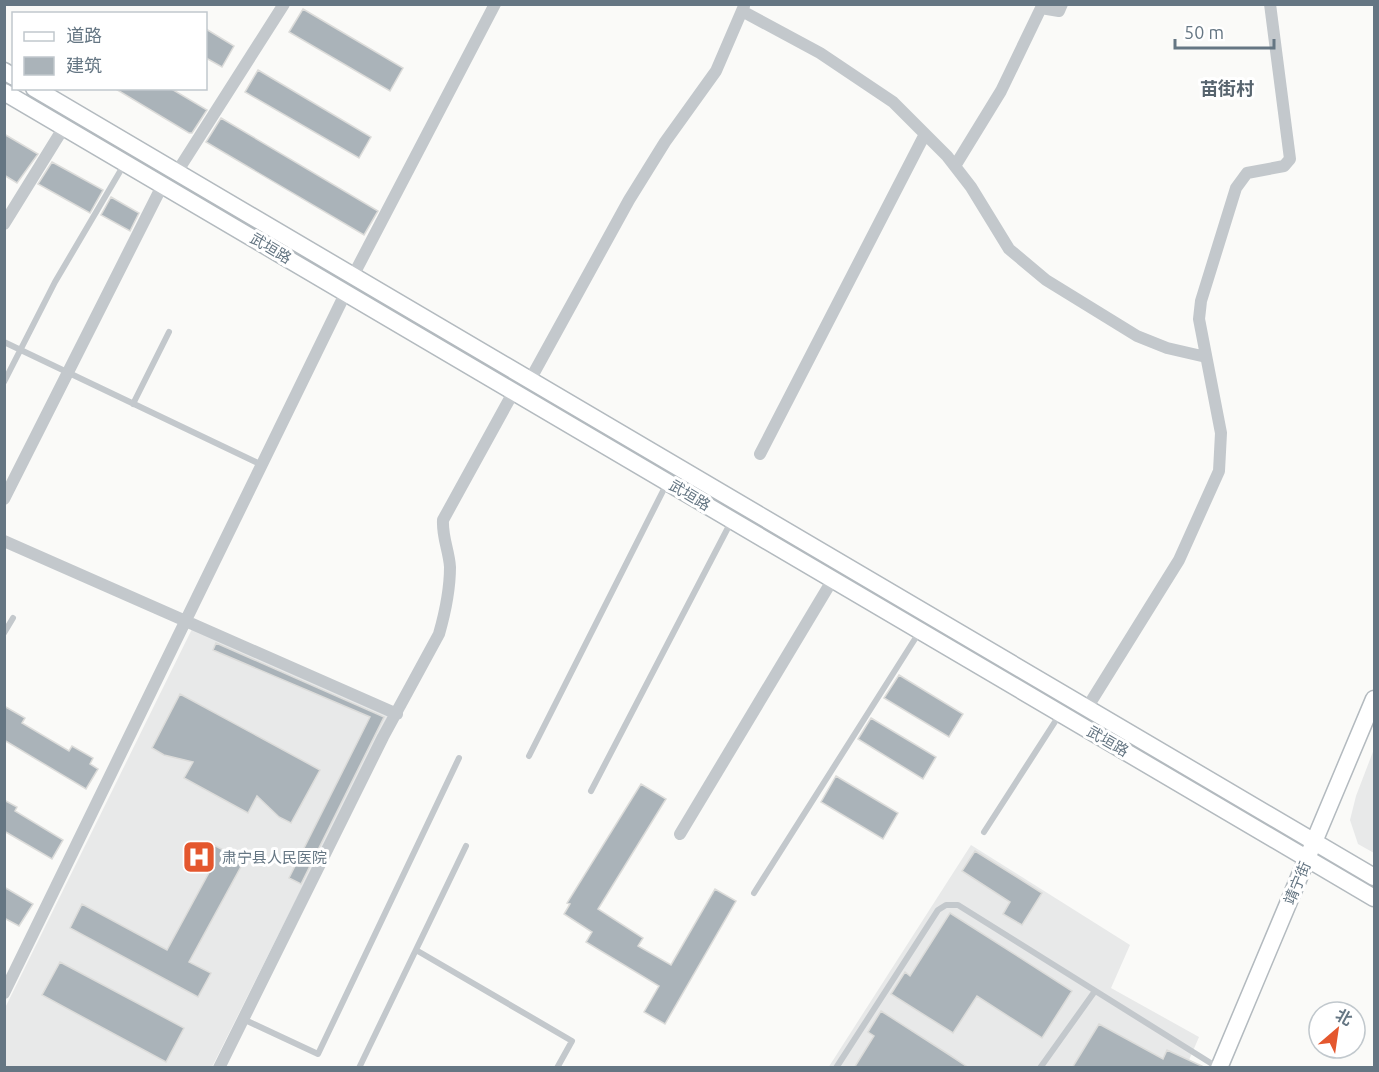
<svg xmlns="http://www.w3.org/2000/svg" width="1379" height="1072" font-family="Ubuntu,'Noto Sans SC',sans-serif">
<style>
.built{fill:#e8e9e9}
.building{fill:#aab3b9;stroke:#dcdcda;stroke-width:1.5}
.lines{fill:none;stroke-linecap:round;stroke-linejoin:round}
.secondary-casing{stroke:#b3babf;stroke-width:19}
.service{stroke:#c3c8cc;stroke-width:6}
.minor{stroke:#c3c8cc;stroke-width:12}
.secondary{stroke:#fff;stroke-width:16}
.labels{text-anchor:middle;dominant-baseline:central;stroke-width:6;stroke-linejoin:round;paint-order:stroke}
.street-label{font-size:15px;fill:#657683;stroke:#fff}
.poi-label{font-size:15px;fill:#657683;stroke:#fff;text-anchor:start}
.quarter-label{font-size:18px;font-weight:bold;fill:#57646e;stroke:#fff}
</style>
<rect width="100%" height="100%" fill="#fafaf8"/>
<path class="built" d="M192,629L389,714L212,1067H5L4,1010Z
M1374,749V853L1358,844L1350,820L1356,796Z
M971,845L1130,945L1111,988L1199,1037L1186,1067L828,1068Z"/>
<path class="building" d="M303,9L403,68L390,91L289,32Z
M206,29L234,46L222,67L206,58Z
M258,70L371,137L359,158L245,92Z
M114,88H170L207,110L192,133H189Z
M221,118L378,211L364,235L206,142Z
M4,134L38,154L17,183L4,175Z
M52,162L103,190L90,213L38,184Z
M111,197L139,213L130,231L101,215Z
M216,643L384,717L301,884L289,878L370,717L213,650Z
M899,675L963,714L949,737L884,698Z
M180,694L320,770L291,823L279,817L257,796L248,813L184,778L193,762L164,755L152,748Z
M4,706L25,718L22,723L69,751L72,746L93,758L90,764L98,769L86,789L4,740Z
M871,718L936,757L923,779L858,739Z
M836,776L898,813L883,839L821,802Z
M641,784L666,799L598,909L643,938L638,946L671,965L715,889L736,901L665,1024L644,1012L659,986L586,942L592,932L564,914L570,904L567,903Z
M4,800L17,807L15,811L63,840L52,859L4,831Z
M210,843L244,861L189,962L211,973L198,997L70,928L82,904L167,950L212,867L201,861Z
M975,851L1042,893L1022,925L1003,914L1010,902L962,871Z
M4,887L33,904L19,926L4,918Z
M950,913L1072,991L1042,1038L977,996L953,1033L891,994L905,972L910,976Z
M60,962L184,1028L166,1062L42,995Z
M881,1011L948,1054L969,1068H854L874,1036L868,1032Z
M1099,1024L1163,1059L1167,1050L1206,1068H1072Z"/>
<g class="lines">
<g class="secondary-casing">
<path id="secondary" d="M4,71L14,77
M34,88L1374,877
M4,92L1374,898
M1219,1068L1374,699"/>
</g>
<path class="service" d="M4,342L262,465
M4,382L55,282L125,163
M133,404L169,332
M4,633L13,618
M529,756L666,485
M591,791L732,520
M984,832L1060,714
M754,893L920,631
M416,950L572,1041L557,1068
M243,1019L318,1054L459,758
M359,1068L466,846
M836,1068L938,910L946,905H958L1217,1067
M1040,1068L1095,991"/>
<path class="minor" d="M742,11L820,53L893,102L947,156L971,187L1009,249L1046,280L1137,336L1167,348L1206,357
M955,166L1001,91L1041,8L1059,11L1062,4
M177,172L284,4
M4,224L64,127
M353,276L495,4
M530,380L629,200L665,142L716,71L744,6
M760,454L925,134
M4,499L163,184
M4,541L397,714
M1087,708L1179,560L1219,471L1221,433L1199,319L1201,301L1236,188L1247,173L1284,166L1290,159L1270,4
M680,834L833,579
M4,993L346,292
M219,1068L383,737L439,634C445,613 450,589 450,567C449,551 442,537 443,520L514,391"/>
<use href="#secondary" class="secondary"/>
</g>
<defs>
<g id="hospital-square" transform="scale(1.725)"><rect x="-9" y="-9" width="18" height="18" rx="4" fill="#e4572e" stroke="#fff"/><path d="M-5-5h3v3.5h4V-5h3V5h-3V1.5h-4V5h-3Z" fill="#fff"/></g>
</defs>
<g fill-rule="evenodd">
<use href="#hospital-square" x="199" y="857"/>
</g>
<g class="labels">
<g class="street-label">
<text transform="translate(271 248) rotate(31)">武垣路</text>
<text transform="translate(690 495) rotate(31)">武垣路</text>
<text transform="translate(1108 741) rotate(30)">武垣路</text>
<text transform="translate(1297 883) rotate(-67)">靖宁街</text>
</g>
<g class="poi-label">
<text x="222" y="857">肃宁县人民医院</text>
</g>
<g class="quarter-label">
<text x="1227" y="88">苗街村</text>
</g>
</g>
<rect width="1379" height="1072" fill="none" stroke="#657683" stroke-width="12"/>
<rect x="12" y="12" width="195" height="78" fill="#ffffff" stroke="#c1c8cd" stroke-width="1.5"/>
<rect x="24" y="32" width="30" height="9" fill="#ffffff" stroke="#c1c8cd" stroke-width="1.5"/>
<text x="66" y="42" font-size="18" fill="#657683">道路</text>
<rect x="24" y="57" width="30" height="18" fill="#aab3b9" stroke="#c1c8cd" stroke-width="1.5"/>
<text x="66" y="72" font-size="18" fill="#657683">建筑</text>
<g transform="translate(1337 1030) rotate(29)"><circle r="28" fill="#ffffff" stroke="#c1c8cd" stroke-width="1.5"/>
<path d="M0-4.5L10 22L0 15L-10 22Z" fill="#e4572e"/>
<text y="-9" font-size="16" font-weight="bold" text-anchor="middle" fill="#657683">北</text>
</g>
<path d="M1175 39v9h99v-9" fill="none" stroke="#657683" stroke-width="3"/>
<text x="1184" y="39" font-size="18" fill="#657683" stroke="#ffffff" stroke-width="4.5" paint-order="stroke">50 m</text>
</svg>
